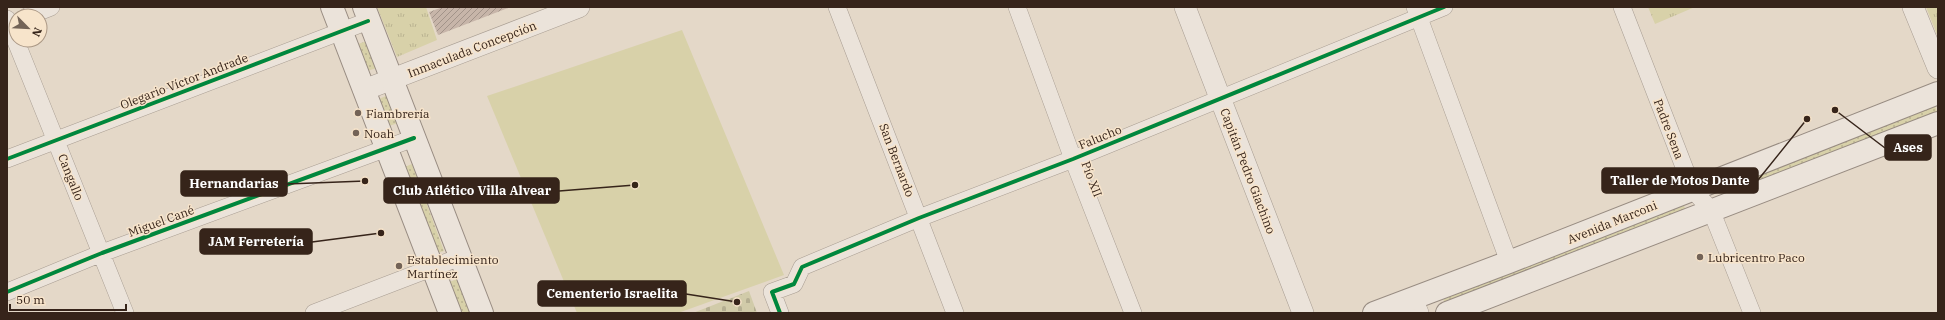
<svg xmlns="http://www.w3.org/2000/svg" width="1945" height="320" font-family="'IBM Plex Serif',serif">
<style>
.grass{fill:url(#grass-dots)}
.cemetery{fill:url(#cemetery-stones)}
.park{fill:url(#park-tufts)}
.pitch{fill:#d8d1a9}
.building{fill:url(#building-hatch)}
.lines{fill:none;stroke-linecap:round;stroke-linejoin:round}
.minor-casing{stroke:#a89d92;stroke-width:18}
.tertiary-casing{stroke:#a89d92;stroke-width:22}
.secondary-casing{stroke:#988c82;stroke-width:24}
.minor{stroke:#ebe3da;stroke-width:17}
.tertiary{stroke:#ebe3da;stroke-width:21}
.secondary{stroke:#ebe3da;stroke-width:22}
.cycleway-casing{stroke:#f7e4cb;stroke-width:6}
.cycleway{stroke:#00873e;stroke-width:4}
.poi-dot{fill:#736357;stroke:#f7e4cb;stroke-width:1.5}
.labels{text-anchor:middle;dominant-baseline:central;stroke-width:3;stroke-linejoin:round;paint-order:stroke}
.street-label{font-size:12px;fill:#36241a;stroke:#f7e4cb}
.poi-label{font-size:12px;fill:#36241a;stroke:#f7e4cb;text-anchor:start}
.leader{fill:none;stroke:#36241a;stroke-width:1.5}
.callout-dot{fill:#36241a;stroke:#f7e4cb;stroke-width:1.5}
.callout{fill:#36241a;stroke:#36241a;stroke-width:1.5}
.callout-label{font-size:13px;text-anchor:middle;font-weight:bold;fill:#fff}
</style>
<defs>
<pattern id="grass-dots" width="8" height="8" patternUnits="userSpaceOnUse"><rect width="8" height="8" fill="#d8d1a9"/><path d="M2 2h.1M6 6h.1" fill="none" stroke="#bab391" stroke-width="1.8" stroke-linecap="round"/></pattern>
<pattern id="cemetery-stones" width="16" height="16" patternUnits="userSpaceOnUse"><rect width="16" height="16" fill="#d1cba9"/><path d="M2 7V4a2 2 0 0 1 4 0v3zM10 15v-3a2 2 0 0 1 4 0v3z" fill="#b4ae91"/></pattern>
<pattern id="park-tufts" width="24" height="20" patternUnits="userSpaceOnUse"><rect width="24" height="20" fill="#d8d1a9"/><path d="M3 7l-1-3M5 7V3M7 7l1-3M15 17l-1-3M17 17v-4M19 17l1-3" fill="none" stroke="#bab391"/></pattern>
<pattern id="building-hatch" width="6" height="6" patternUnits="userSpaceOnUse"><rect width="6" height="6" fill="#c7b5a9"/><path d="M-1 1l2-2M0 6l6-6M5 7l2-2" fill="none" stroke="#a29389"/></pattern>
</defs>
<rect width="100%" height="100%" fill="#e4d8c8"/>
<path class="grass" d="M367,41L377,68L367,71L358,44Z
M388,95L398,123L389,126L379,99Z
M1934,103L1937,112L1726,195L1723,186Z
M412,164L444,251L434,254L402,168Z
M1683,203L1686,211L1445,304L1442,295Z
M457,279L470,313H459L447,283Z"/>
<path class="cemetery" d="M749,291L757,313H693Z"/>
<path class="park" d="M377,7H426L437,40L397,57Z
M1648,7H1695L1655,24Z
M1926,7H1938V37Z"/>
<path class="pitch" d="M682,30L784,275L678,313H577L487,96Z"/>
<path class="building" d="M443,7H508V8L438,35L429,12Z"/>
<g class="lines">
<g class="minor-casing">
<path id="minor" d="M837,7L955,313
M1017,7L1073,159L1133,313
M1415,7L1509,262
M1622,7L1693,190L1711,210L1752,313
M28,16L51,7
M7,19L125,313
M7,159L368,21
M7,292L102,253L414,138
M314,313L460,257
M780,313L772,292L794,284L802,267L919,218L1073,159L1444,7"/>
</g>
<g class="tertiary-casing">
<path id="tertiary" d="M1185,7L1303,313
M1913,7L1938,68
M364,90L579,7
M1412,299L1418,313"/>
</g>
<g class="secondary-casing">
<path id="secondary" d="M332,7L450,313
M364,7L482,313
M1374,313L1509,262L1938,93
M1447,313L1938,123"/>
</g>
<use href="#minor" class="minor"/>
<use href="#tertiary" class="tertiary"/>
<use href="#secondary" class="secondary"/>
<g class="cycleway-casing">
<path id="cycleway" d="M7,159L368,21
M7,292L102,253L414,138
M780,313L772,292L794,284L802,267L919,218L1073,159L1444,7"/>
</g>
<use href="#cycleway" class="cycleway"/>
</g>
<g class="poi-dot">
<circle cx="358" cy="113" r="4"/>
<circle cx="356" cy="133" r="4"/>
<circle cx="1700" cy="257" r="4"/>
<circle cx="399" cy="266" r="4"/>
</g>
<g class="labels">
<g class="street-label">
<text transform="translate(472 49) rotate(-21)">Inmaculada Concepción</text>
<text transform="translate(184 81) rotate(-21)">Olegario Víctor Andrade</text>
<text transform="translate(1669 129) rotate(69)">Padre Sena</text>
<text transform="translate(1100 137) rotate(-22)">Falucho</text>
<text transform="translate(897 160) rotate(69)">San Bernardo</text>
<text transform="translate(1248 171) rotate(69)">Capitán Pedro Giachino</text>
<text transform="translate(71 177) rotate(68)">Cangallo</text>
<text transform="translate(1092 179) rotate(69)">Pío XII</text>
<text transform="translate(161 221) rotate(-20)">Miguel Cané</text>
<text transform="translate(1612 222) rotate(-22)">Avenida Marconi</text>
</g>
<g class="poi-label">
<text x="366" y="113">Fiambrería</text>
<text x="364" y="133">Noah</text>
<text x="1708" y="257">Lubricentro Paco</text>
<text x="407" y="259">Establecimiento<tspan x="407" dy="14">Martínez</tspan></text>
</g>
</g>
<path class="leader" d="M1835 110L1885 148M1807 119L1758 180M365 181L287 184M635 185L559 191M381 233L312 242M737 302L686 294"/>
<g class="callout-dot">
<circle cx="1835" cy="110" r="4"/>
<circle cx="1807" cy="119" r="4"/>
<circle cx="365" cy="181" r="4"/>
<circle cx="635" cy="185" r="4"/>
<circle cx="381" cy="233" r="4"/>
<circle cx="737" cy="302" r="4"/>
</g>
<g class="callout">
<rect x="1885" y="135" width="46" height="25" rx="4"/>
<rect x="1602" y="168" width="156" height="25" rx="4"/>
<rect x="181" y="171" width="106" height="25" rx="4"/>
<rect x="384" y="178" width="175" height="25" rx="4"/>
<rect x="200" y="229" width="112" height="25" rx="4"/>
<rect x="538" y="281" width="148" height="25" rx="4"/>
</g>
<g class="callout-label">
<text x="1908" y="152">Ases</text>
<text x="1680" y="185">Taller de Motos Dante</text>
<text x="234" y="188">Hernandarias</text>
<text x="472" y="195">Club Atlético Villa Alvear</text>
<text x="256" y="246">JAM Ferretería</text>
<text x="612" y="298">Cementerio Israelita</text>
</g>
<rect width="1945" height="320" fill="none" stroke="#36241a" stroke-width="16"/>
<g transform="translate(28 28) rotate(114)"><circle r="19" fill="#f7e4cb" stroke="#aa9784"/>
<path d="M0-3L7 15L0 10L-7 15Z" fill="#736357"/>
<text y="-6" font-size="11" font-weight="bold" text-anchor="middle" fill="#36241a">N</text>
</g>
<path d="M10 304v6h116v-6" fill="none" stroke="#36241a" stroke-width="2"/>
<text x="16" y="304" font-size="12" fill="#36241a" stroke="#f7e4cb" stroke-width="3" paint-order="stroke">50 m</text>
</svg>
